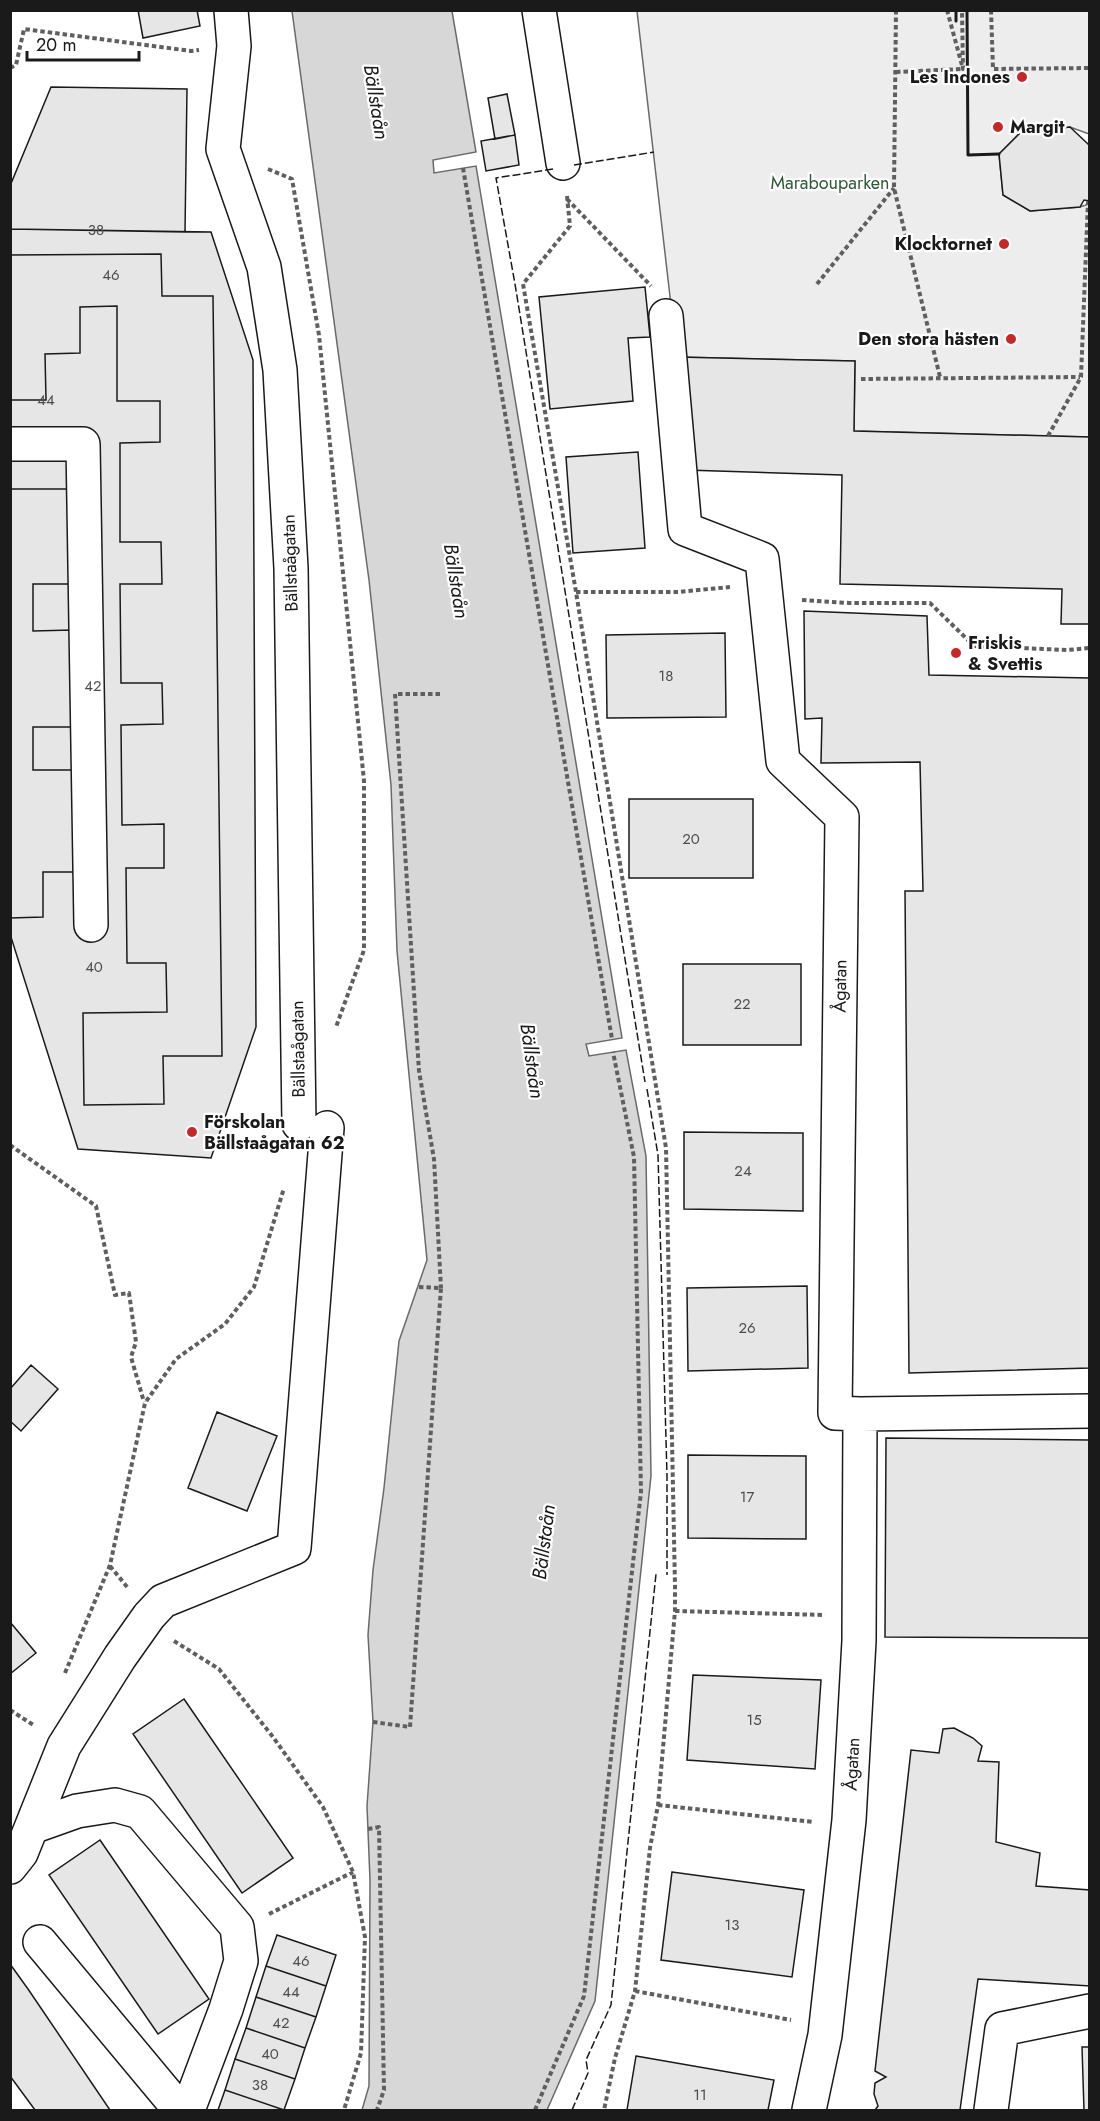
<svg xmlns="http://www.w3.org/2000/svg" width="1100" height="2121" font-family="Jost,sans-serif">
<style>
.built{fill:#ededed;stroke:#6a6a6a;stroke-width:1.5}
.water{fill:#d7d7d7;stroke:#6a6a6a;stroke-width:1.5}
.building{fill:#e6e6e6;stroke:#1a1a1a;stroke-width:1.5}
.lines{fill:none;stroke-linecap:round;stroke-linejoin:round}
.minor-casing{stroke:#1a1a1a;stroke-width:36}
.path{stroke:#5f5f5f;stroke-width:4;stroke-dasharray:4.5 3;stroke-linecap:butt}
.minor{stroke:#fff;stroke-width:33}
.fence{stroke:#1a1a1a;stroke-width:1.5;stroke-dasharray:8 3;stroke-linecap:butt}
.wall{stroke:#1a1a1a;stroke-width:3}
.poi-dot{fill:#c62828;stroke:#fff;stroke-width:2}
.labels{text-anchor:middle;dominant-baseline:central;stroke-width:4.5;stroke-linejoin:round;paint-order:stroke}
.number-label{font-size:15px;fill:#4d4d4d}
.poi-label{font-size:18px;font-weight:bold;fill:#1a1a1a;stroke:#fff;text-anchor:end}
.park-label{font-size:18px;fill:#2b5a34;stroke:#fff}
.street-label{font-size:18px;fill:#1a1a1a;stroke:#fff}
.water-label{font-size:20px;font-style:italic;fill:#1a1a1a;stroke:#fff}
</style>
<rect width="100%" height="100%" fill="#fff"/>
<path class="built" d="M637,11H1089V134L1070,127L1020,133L999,154L1003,195L1030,211L1080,207L1089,204V437L854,431L855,361L677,357Z"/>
<path class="water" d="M292,11H452L476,152L433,160L434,173L476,166L622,1038L586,1044L589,1056L626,1050L646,1156L651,1476L595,2001L547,2110H362L369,2086L370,1880L367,1806L373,1722L368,1635L373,1570L384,1488L399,1341L427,1260L397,951L391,785L369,580Z"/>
<path class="building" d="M138,10H197L200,26L143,38Z
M51,87L187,89L185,232L10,229V186Z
M507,94L515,135L495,139L488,98Z
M1070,127L1088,144L1090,142V201L1084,200L1080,207L1030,211L1003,195L999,154L1020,133Z
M515,135L519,165L486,171L481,141Z
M10,229L211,232L253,360L256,1027L211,1158L78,1149L10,934Z
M161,254L162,296H213L222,1056H163L164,1104L84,1105L83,1013L167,1012L166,963H127L126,868H164V824L122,825L121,725L163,724L162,683H121L120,584H162L161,542H120V443L160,442V401H117V306L80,307V353L45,354L46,400H10V255Z
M645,287L650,337L628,338L633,401L550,409L539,297Z
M677,357L855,361L854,431L1090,437V624H1061L1062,589L840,584L842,475L686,470Z
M638,452L645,548L573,553L566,457Z
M10,489H71L72,584H33V631L72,630L73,727H33V770H77V872H43V917L10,918Z
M804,611L927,616L929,675L1090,678V1368L909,1373L905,891H923L920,762L821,763L822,718L805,719Z
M725,633L726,717L607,718L606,635Z
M629,799H753V878H629Z
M683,964H801V1045H683Z
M684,1132L803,1133V1211L684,1209Z
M807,1286L808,1368L688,1371L687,1288Z
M31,1365L58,1389L21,1431L10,1421V1389Z
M217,1412L277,1436L247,1511L188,1488Z
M886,1438L1090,1440V1638L885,1637Z
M688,1455L806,1456V1539L688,1538Z
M10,1622L36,1653L10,1674Z
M693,1675L821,1680L815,1769L687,1760Z
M184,1699L293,1858L242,1893L133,1734Z
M954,1728L973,1738L982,1746L978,1761L999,1762L996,1842L1040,1853L1036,1886L1090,1890V1986L978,1979L960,2110H875L878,2106L874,2094L875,2083L886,2077L875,2071L911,1750L939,1753L943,1729Z
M100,1840L209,1999L158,2034L49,1875Z
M672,1872L804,1890L792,1977L661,1960Z
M277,1935L336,1955L326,1986L266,1966Z
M10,1964L28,1989L110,2110H35L10,2076Z
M266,1966L326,1986L316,2017L256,1997Z
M256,1997L316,2017L305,2048L246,2028Z
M246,2028L305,2048L295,2079L235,2059Z
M1082,2047H1090V2110H1084Z
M636,2056L774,2080L768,2110H627Z
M235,2059L295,2079L284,2110L225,2090Z
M225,2090L284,2110H218Z"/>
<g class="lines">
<g class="minor-casing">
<path id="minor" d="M231,10L234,46L223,149L264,267L280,370L291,568L299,1124
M539,10L563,163
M666,316L685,529L762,559L783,761L842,817L835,1413L860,1414L1090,1411
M10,444H83L91,925
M32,1827L77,1811L115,1805L140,1812L237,1927L241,1961L226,2009L188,2110
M10,1867L21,1853L64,1746L120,1657L149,1616L163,1601L294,1548L327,1128
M40,1942L180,2110
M809,2110L825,2035L849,1820L859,1641L860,1414
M991,2110L1002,2029L1090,2011"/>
</g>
<path class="path" d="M896,10L894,188L940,377
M947,10L963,69L962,10
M991,10L993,69L1090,68
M10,68L16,65L24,29L191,51L199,50
M896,72L963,69
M463,168L612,1039
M268,169L292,179L319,335L364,781V950L336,1027
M567,196L570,226L523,284L576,592L666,1148L675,1586V1611L658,1805L650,1848L635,1991L615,2058L604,2110
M567,199L651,286
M817,284L894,188
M861,379L1080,377
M1048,436L1081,377L1088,201
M576,592H678L730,587
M802,600L849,603H930L974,646L1067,650L1090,648
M440,694H395L419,1071L434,1159L441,1288
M10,1145L96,1206L115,1295L129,1293L136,1342L131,1357L144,1402
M110,1566L128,1588
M675,1611L825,1615
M174,1641L219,1669L273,1737L323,1807L353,1872L365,1937L361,2053L344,2110
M65,1673L110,1565L145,1403L176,1359L225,1324L254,1287L284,1188
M10,1710L35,1726
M373,1722L410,1727L441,1288L418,1287
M658,1805L813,1822
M368,1829L379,1827L384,2090L377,2110
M269,1914L353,1872
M635,1991L791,2020
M535,2110L584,1996L641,1492L634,1157L613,1052"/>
<use href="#minor" class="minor"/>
<path class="fence" d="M574,165L654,152
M553,169L496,178L515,284L645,1082
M647,1089L658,1155L667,1475V1575
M572,2110L588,2073L586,2060L611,2005L656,1574"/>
<path class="wall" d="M967,10L968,155L999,154
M956,21V10"/>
</g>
<g class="poi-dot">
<circle cx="1022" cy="77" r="6"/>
<circle cx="998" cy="127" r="6"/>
<circle cx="1004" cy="244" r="6"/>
<circle cx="1011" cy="339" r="6"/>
<circle cx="956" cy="653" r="6"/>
<circle cx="192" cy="1132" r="6"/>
</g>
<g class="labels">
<g class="number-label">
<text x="96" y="230">38</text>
<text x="111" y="275">46</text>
<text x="46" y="400">44</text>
<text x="666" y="676">18</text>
<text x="93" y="686">42</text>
<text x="691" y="839">20</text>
<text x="94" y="967">40</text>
<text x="742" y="1004">22</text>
<text x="743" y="1171">24</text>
<text x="747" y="1328">26</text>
<text x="747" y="1497">17</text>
<text x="754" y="1720">15</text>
<text x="732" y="1925">13</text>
<text x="301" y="1961">46</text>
<text x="291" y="1992">44</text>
<text x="281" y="2023">42</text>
<text x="270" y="2054">40</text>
<text x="260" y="2085">38</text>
<text x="700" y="2095">11</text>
</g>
<g class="poi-label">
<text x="1010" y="77">Les Indones</text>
<text x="1010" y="127" text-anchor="start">Margit</text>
<text x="992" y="244">Klocktornet</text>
<text x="999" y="339">Den stora hästen</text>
<text x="968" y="643" text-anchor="start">Friskis<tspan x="968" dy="21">&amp; Svettis</tspan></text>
<text x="204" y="1122" text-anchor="start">Förskolan<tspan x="204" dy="21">Bällstaågatan 62</tspan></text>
</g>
<g class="park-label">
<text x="830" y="183">Marabouparken</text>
</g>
<g class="street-label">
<text transform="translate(290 563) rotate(-92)">Bällstaågatan</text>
<text transform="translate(840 986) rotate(-89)">Ågatan</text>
<text transform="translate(298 1049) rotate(-91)">Bällstaågatan</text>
<text transform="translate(852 1764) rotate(-87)">Ågatan</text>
</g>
<g class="water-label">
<text transform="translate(376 102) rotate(81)">Bällstaån</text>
<text transform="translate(456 581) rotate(81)">Bällstaån</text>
<text transform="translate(532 1061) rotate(82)">Bällstaån</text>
<text transform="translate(544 1542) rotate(-83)">Bällstaån</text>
</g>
</g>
<rect width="1100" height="2121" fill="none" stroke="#1a1a1a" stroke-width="24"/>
<path d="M27 51v9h112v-9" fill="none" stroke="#1a1a1a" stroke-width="3"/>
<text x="36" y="51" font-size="18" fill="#1a1a1a" stroke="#ffffff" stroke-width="4.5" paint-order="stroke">20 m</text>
</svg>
